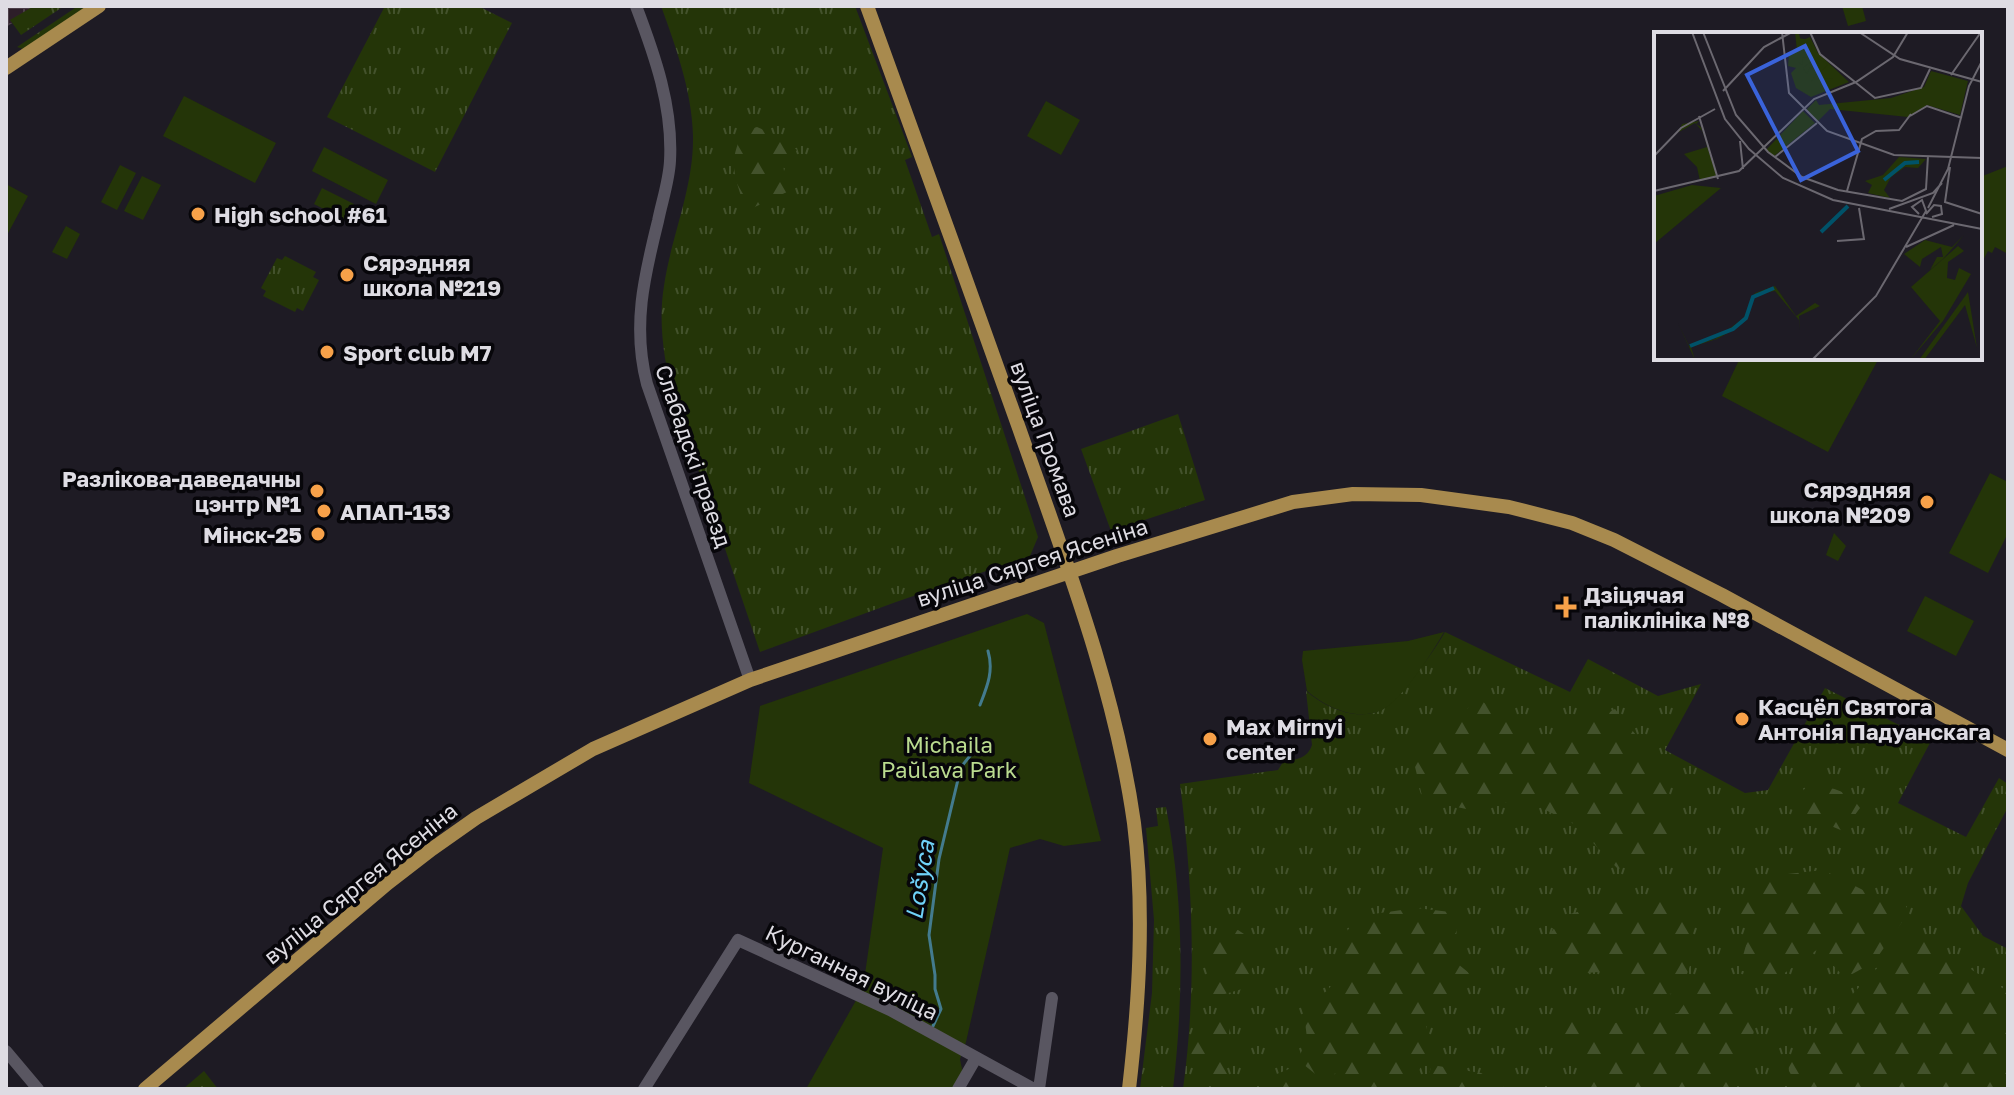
<svg xmlns="http://www.w3.org/2000/svg" width="2014" height="1095" font-family="'Golos Text',sans-serif">
<style>
.industrial{fill:url(#industrial-grid)}
.grass{fill:url(#grass-tufts)}
.forest{fill:url(#forest-firs)}
.park{fill:#243508}
.lines{fill:none;stroke-linecap:round;stroke-linejoin:round}
.stream{stroke:#437b8e;stroke-width:3}
.minor{stroke:#595661;stroke-width:12}
.major{stroke:#a88a4e;stroke-width:14}
.poi-dot{fill:#f7a149;stroke:#07060a;stroke-width:3}
.labels{text-anchor:middle;dominant-baseline:central;stroke-width:7;stroke-linejoin:round;paint-order:stroke}
.poi-label{font-size:22px;font-weight:bold;fill:#dedce3;stroke:#07060a;text-anchor:start}
.street-label{font-size:22px;fill:#dedce3;stroke:#07060a}
.park-label{font-size:22px;fill:#badb8f;stroke:#07060a}
.water-label{font-size:24px;font-style:italic;fill:#6fd2f8;stroke:#07060a}
.inset-river{fill:none;stroke:#005269;stroke-width:4}
.inset-road{fill:none;stroke:#6b6870;stroke-width:2}
.view{fill:#3a63da;fill-opacity:0.15;stroke:#3a63da;stroke-width:4}
.inset-edge{fill:none;stroke:#dedce3;stroke-width:4}
</style>
<defs>
<pattern id="industrial-grid" width="8" height="8" patternUnits="userSpaceOnUse" patternTransform="scale(2)"><rect width="8" height="8" fill="#2d1e29"/><path d="M0 4h8M4 0v8" fill="none" stroke="#4b3e48"/></pattern>
<pattern id="grass-tufts" width="24" height="20" patternUnits="userSpaceOnUse" patternTransform="scale(2)"><rect width="24" height="20" fill="#243508"/><path d="M3 7l-1-3M5 7V3M7 7l1-3M15 17l-1-3M17 17v-4M19 17l1-3" fill="none" stroke="#43522c"/></pattern>
<pattern id="forest-firs" width="22" height="20" patternUnits="userSpaceOnUse" patternTransform="scale(2)"><rect width="22" height="20" fill="#243508"/><path d="M5 1l3.5 6h-7zM16 11l3.5 6h-7z" fill="#43522c"/></pattern>
</defs>
<rect width="100%" height="100%" fill="#1e1b24"/>
<path class="industrial" d="M6,6H40L6,27Z"/>
<path class="grass" d="M34,6H64L21,35L10,20Z
M78,6H87L23,49L17,47Z
M385,6H478L512,23L435,172L327,117Z
M661,6H855L912,157L905,160L932,237L939,234L1038,537L1030,556L896,602L760,652L673,395C664,361 658,322 664,286C671,237 694,188 693,136C692,92 676,47 661,6Z
M285,256L316,272L313,277L319,280L303,311L297,308L295,312L263,296L266,291L261,288L277,258L282,260Z
M1178,414L1205,500L1111,531L1081,449Z
M1445,632L1570,692L1588,659L1658,696L1701,684L1665,750L1745,793L1768,790L1825,688L1931,741L1898,803L1966,837L1999,778L2008,784V807L1968,883L1961,906L1983,936L2008,949V1089H1183C1197,988 1193,885 1180,784L1278,770L1283,762C1297,759 1307,759 1312,745L1306,691C1325,707 1356,722 1381,710C1391,705 1400,691 1407,683C1422,667 1434,651 1445,632Z
M1166,807C1184,900 1184,995 1173,1089H1140L1152,993L1154,920L1146,828L1158,826L1156,808Z
M204,1071L218,1089H183Z"/>
<path class="forest" d="M757,127L776,135L797,150L783,164L787,192L746,211C736,179 726,163 744,131Z
M1480,700L1549,745L1615,709L1665,771L1677,850L1618,869L1576,825L1521,798L1476,811L1423,800L1410,746Z
M1808,785C1830,787 1848,789 1860,808L1843,831L1788,808Z
M1823,870L1871,894H1900L1909,912L1874,962L1845,978L1818,949L1775,980L1739,970L1750,931L1732,901L1779,875Z
M1687,898L1695,952L1680,993L1645,996L1611,971L1562,975L1542,945L1563,916L1620,900Z
M1416,908L1459,913L1453,960L1474,977L1444,998L1426,1023L1430,1048L1410,1089H1341L1346,1066L1324,1081L1298,1060L1307,1038L1303,1005L1327,991L1346,966L1344,935L1359,916Z
M1238,930L1256,942L1249,987L1211,998L1207,961L1215,935Z
M1915,934C1947,952 1975,974 2008,991V1089H1799L1789,1071L1788,1062L1903,941Z
M1708,970L1727,978L1758,1013L1747,1062L1731,1089H1577L1582,1050L1558,1047L1557,1019L1572,1010L1611,1024L1649,1015L1678,1013Z
M1218,1019L1230,1026L1225,1063L1229,1078L1221,1088L1209,1077H1197C1188,1054 1189,1042 1203,1021Z
M1432,1065L1481,1073L1507,1089H1423Z
M1289,1069L1310,1079L1316,1089H1268L1272,1076Z"/>
<path class="park" d="M1842,6H1862L1866,21L1848,26Z
M184,96L276,143L255,183L163,136Z
M1046,101L1080,120L1061,155L1027,136Z
M324,147L388,180L376,204L312,171Z
M120,165L136,173L117,210L101,202Z
M2008,166V254L1995,247L1992,253L1988,251L1980,266V177Z
M142,176L161,185L143,220L124,211Z
M6,184L28,196L6,237Z
M322,188L354,204L345,220L314,204Z
M66,226L80,234L67,259L52,252Z
M1740,358H1879L1828,452L1722,396Z
M1990,473L2008,482V533L1988,573L1949,553Z
M1834,533L1846,546L1838,561L1826,555Z
M1925,596L1974,621L1956,656L1907,631Z
M1027,614L1044,623L1101,841L1064,846L1040,839L1010,848L966,1042L960,1059L963,1074L954,1089H806L863,988L883,848L749,783L760,706Z
M1444,632C1433,652 1401,701 1382,710C1356,722 1326,707 1307,691L1302,660L1303,651L1408,641Z"/>
<g class="lines">
<path class="stream" d="M980,705C987,687 994,671 988,651
M933,1026L941,1009L935,989V975L929,935L939,859L961,767L978,746"/>
<path class="minor" d="M636,6C655,56 673,107 670,161C669,181 662,201 658,221C644,277 632,327 647,384L750,680
M6,1051L38,1089
M644,1089L738,940L890,1010L1034,1089
M958,1089L976,1058
M1039,1089L1052,998"/>
<path class="major" d="M867,6C918,147 969,287 1019,428C1064,557 1115,687 1134,823C1145,910 1139,1002 1129,1089
M6,68L99,6
M145,1089L388,883L432,849L476,818L593,749L750,680L1117,556L1293,502L1353,494L1421,495L1509,507L1572,523L1614,540L1722,595L2008,750"/>
</g>
<g class="poi-dot">
<circle cx="198" cy="214" r="8"/>
<circle cx="347" cy="275" r="8"/>
<circle cx="327" cy="352" r="8"/>
<circle cx="317" cy="491" r="8"/>
<circle cx="1927" cy="502" r="8"/>
<circle cx="324" cy="511" r="8"/>
<circle cx="318" cy="534" r="8"/>
<path d="M1562 595h8v8h8v8h-8v8h-8v-8h-8v-8h8z"/>
<circle cx="1742" cy="719" r="8"/>
<circle cx="1210" cy="739" r="8"/>
</g>
<g class="labels">
<g class="poi-label">
<text x="214" y="214">High school #61</text>
<text x="363" y="262">Сярэдняя<tspan x="363" dy="25">школа №219</tspan></text>
<text x="343" y="352">Sport club M7</text>
<text x="301" y="478" text-anchor="end">Разлікова-даведачны<tspan x="301" dy="25">цэнтр №1</tspan></text>
<text x="1911" y="489" text-anchor="end">Сярэдняя<tspan x="1911" dy="25">школа №209</tspan></text>
<text x="340" y="511">АПАП-153</text>
<text x="302" y="534" text-anchor="end">Мінск-25</text>
<text x="1584" y="594">Дзіцячая<tspan x="1584" dy="25">паліклініка №8</tspan></text>
<text x="1758" y="706">Касцёл Святога<tspan x="1758" dy="25">Антонія Падуанскага</tspan></text>
<text x="1226" y="726">Max Mirnyi<tspan x="1226" dy="25">center</tspan></text>
</g>
<g class="street-label">
<text transform="translate(1046 439) rotate(70)">вуліца Громава</text>
<text transform="translate(694 456) rotate(71)">Слабадскі праезд</text>
<text transform="translate(1032 562) rotate(-18)">вуліца Сяргея Ясеніна</text>
<text transform="translate(360 883) rotate(-39)">вуліца Сяргея Ясеніна</text>
<text transform="translate(852 972) rotate(26)">Курганная вуліца</text>
</g>
<g class="park-label">
<text x="949" y="744">Michaila<tspan x="949" dy="25">Paŭlava Park</tspan></text>
</g>
<g class="water-label">
<text transform="translate(919 880) rotate(-81)">Lošyca</text>
</g>
</g>
<g transform="translate(1654 32)">
<rect width="328" height="328" fill="#1e1b24"/>
<path d="M141,0H150L145,2L147,9L156,5L164,21L195,50L157,65L142,56L137,41L142,36L134,34L135,22L143,19ZM149,79L161,91L120,124L112,118ZM45,89L42,92L47,95L63,145L46,149L43,135L30,122L53,115L49,100L41,91L25,100L28,92ZM310,203L289,227L276,238L283,225H289L287,215L268,227L266,235L250,222L271,208L298,215Z" fill="#243508"/>
<path d="M144,6L156,8L159,23L174,33L167,39L171,47L179,46L175,50H157L165,38L156,35L153,42L149,36L160,27L149,25L148,33L144,30ZM38,153L67,156L0,212V164ZM304,214L310,219L294,230L293,246L301,248L305,236L317,242L289,289L256,328L286,289L257,255ZM121,254L142,284L161,271L166,274L145,284L146,298L145,288L121,259L106,261L97,269L93,285L84,295L63,307L37,315L41,328L24,291L35,314L61,307L90,286L101,261ZM314,260L323,316L311,273L270,328H265Z" fill="#243508"/>
<path d="M277,39L314,49L306,83L273,73L254,85L176,77L164,89L152,78L162,68L165,73L237,66L270,55ZM245,125L272,127L264,136L251,135L237,145L230,158L236,166L214,161L218,153L211,149L229,143Z" fill="#243508"/>
<path class="inset-river" d="M230,148L251,131L265,130M167,200L194,174M36,314L79,297L92,286L99,265L120,256"/>
<path class="inset-road" d="M38,0L71,87L95,117L129,146L179,168L328,197M49,0L82,83L114,120L148,145L184,158L248,169L272,157L274,124M128,0L135,61L173,99L240,123L328,126M156,0L166,22L221,66L267,56L276,37M205,0L246,27L328,50M297,43L327,0M69,59L110,15L138,0M45,84L64,147M256,84L273,74L308,86M86,109L89,137M0,124L27,96L61,77M121,125L163,91M296,135L291,170L328,182M0,159L85,139L160,67L202,50L239,25L254,0M193,159L208,107L222,99L245,98L257,82M274,176L294,137L315,54L328,29M235,177L279,161L288,151M272,182L280,173L287,174L288,182L278,185M183,209L210,207L205,176M252,215L300,193M158,328L222,264L272,179L268,168L258,175L265,182"/>
<path class="view" d="M151,14L204,119L147,148L93,43Z"/>
<rect width="328" height="328" class="inset-edge"/>
</g>
<rect width="2014" height="1095" fill="none" stroke="#dedce3" stroke-width="16"/>
</svg>
